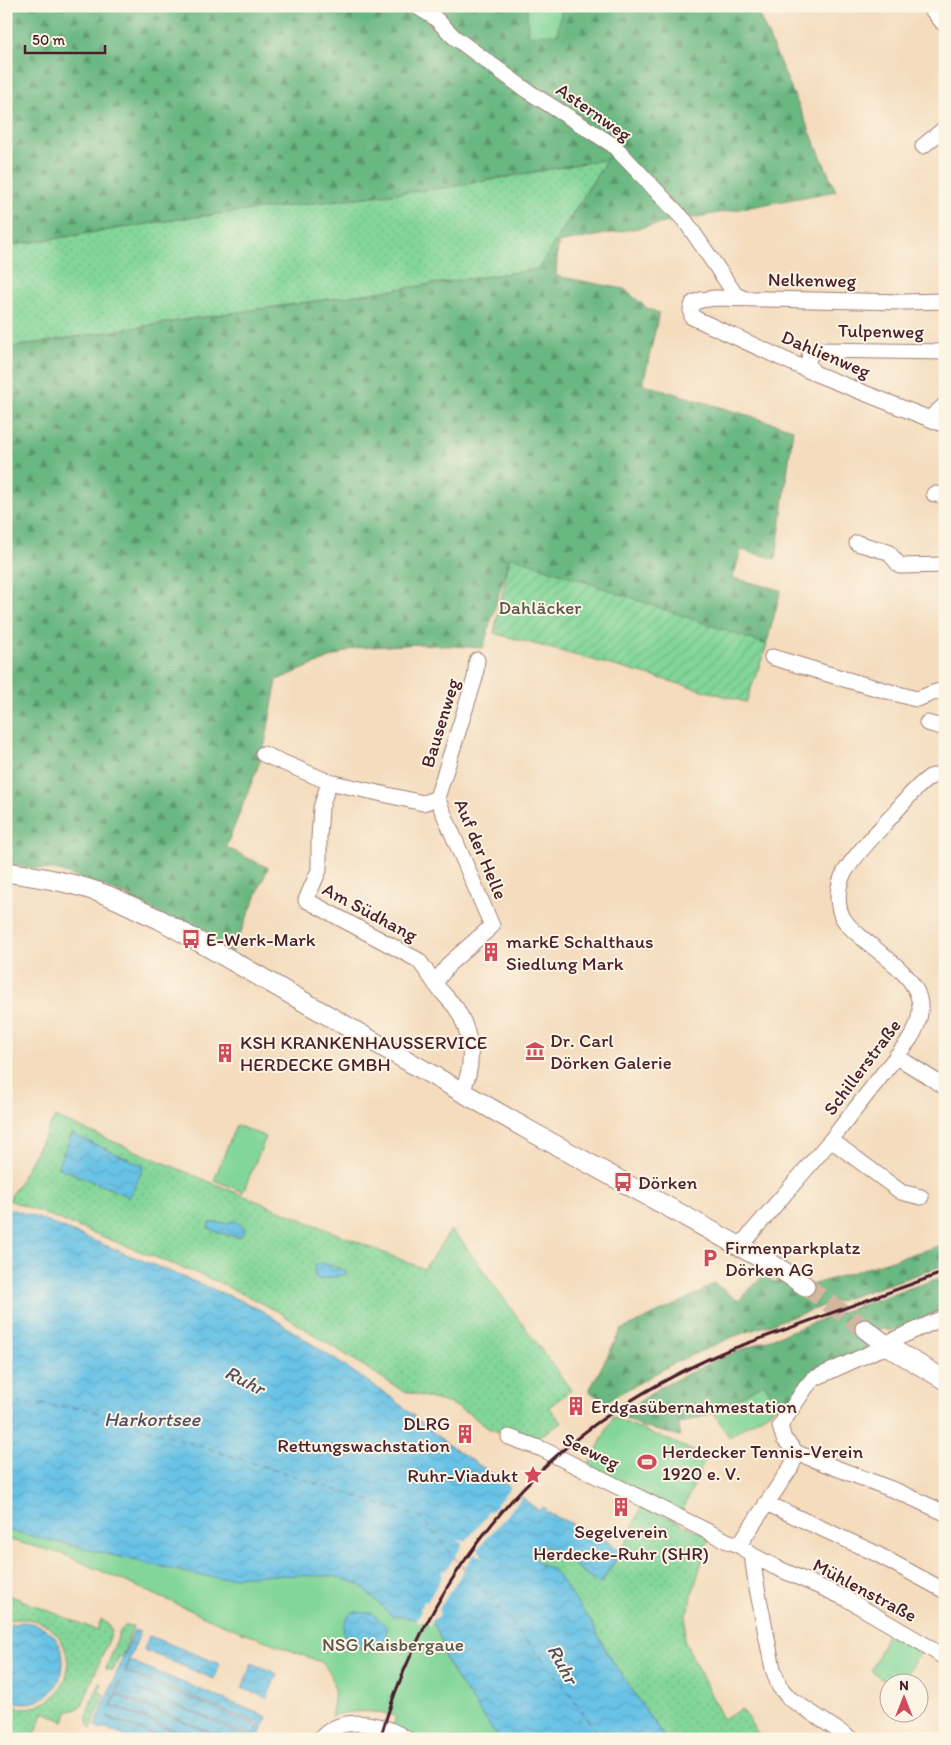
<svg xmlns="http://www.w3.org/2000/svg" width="951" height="1745" font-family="Itim,sans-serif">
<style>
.grass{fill:url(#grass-dots);stroke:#667a62}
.forest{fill:url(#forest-firs);stroke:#5a6b56}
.park{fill:#82d699;stroke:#667a62}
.garden{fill:url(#garden-furrows);stroke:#667a62}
.water{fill:url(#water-waves);stroke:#597088}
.pier{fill:#f4dcbd}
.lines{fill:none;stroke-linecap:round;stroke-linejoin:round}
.ferry{stroke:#535063;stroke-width:1;stroke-dasharray:6 5;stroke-linecap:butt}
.major-tunnel{stroke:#d2b6a0;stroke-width:19;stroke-dasharray:19 9;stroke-linecap:butt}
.minor-casing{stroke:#9f7e74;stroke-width:17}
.major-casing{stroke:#9f7e74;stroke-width:21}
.minor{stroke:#fff;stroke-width:15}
.major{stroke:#fff;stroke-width:19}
.rail{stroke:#4a1f2b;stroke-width:3}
.labels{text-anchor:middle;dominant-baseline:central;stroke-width:4;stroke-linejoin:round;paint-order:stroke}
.street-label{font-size:19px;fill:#4a1f2b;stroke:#fcf5e5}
.park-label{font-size:19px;fill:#5b564c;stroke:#fcf5e5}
.poi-label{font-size:19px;fill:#4a1f2b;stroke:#fcf5e5;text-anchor:start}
.water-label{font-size:20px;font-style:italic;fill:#535063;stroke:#fcf5e5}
</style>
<defs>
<pattern id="grass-dots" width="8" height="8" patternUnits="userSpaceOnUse" patternTransform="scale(1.25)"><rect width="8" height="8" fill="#82d699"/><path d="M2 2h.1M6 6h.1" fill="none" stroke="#72b784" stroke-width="1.8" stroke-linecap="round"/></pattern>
<pattern id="forest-firs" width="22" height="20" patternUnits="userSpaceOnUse" patternTransform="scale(1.25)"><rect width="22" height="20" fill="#69b781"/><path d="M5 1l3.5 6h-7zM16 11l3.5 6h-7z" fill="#58946a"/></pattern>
<pattern id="garden-furrows" width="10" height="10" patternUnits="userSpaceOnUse" patternTransform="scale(1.25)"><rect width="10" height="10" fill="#82d699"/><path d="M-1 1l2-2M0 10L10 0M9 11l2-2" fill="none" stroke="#72b784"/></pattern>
<pattern id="water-waves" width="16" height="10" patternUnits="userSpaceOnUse" patternTransform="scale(1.25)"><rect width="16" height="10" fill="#68c2e6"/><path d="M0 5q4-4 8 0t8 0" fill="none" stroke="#5ca6c5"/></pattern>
</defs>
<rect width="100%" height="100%" fill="#fcf5e5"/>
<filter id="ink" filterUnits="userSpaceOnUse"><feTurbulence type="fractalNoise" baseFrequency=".02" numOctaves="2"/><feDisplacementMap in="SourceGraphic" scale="10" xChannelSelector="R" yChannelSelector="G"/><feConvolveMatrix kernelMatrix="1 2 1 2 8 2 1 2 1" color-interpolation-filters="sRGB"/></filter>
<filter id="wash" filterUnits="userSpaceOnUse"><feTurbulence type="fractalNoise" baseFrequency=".0096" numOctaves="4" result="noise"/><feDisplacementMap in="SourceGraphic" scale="20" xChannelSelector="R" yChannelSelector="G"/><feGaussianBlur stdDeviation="1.12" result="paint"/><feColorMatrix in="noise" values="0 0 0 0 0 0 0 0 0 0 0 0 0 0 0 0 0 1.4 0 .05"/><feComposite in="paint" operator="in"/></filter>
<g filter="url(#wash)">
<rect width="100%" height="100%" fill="#f4dcbd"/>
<path class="grass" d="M607,159L538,269L190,319L6,348V246L185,218L450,187Z
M55,1117L205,1180L424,1269L451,1230L461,1240L571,1390L549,1407L562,1423L527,1443L488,1428L468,1413L451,1404L403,1391L277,1311L216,1281L9,1200Z
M642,1505L709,1537L686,1615L684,1640L723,1719L742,1709L761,1739H665L609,1656L591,1622L552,1569L541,1565L535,1559L532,1553L536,1547L547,1546L600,1584L622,1551Z
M6,1594L97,1630L101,1619L108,1624L112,1632L82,1705L77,1709L67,1712L64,1721L44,1712L33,1739H16L6,1730V1704C16,1708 26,1709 37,1706C91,1689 70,1604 6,1621Z
M125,1626H133L122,1657L119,1656L113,1671L106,1669L120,1631Z
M100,1683H102L99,1692L104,1694L91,1729C80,1718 95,1695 100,1683Z
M357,1731L386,1736L393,1739H331L344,1732Z"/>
<path class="forest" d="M6,6H755L836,191L558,243L556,276L624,289L647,308L659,313L643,384L793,429L776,559L741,550L733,578L781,590L766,646L510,556L483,648L420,644L354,648L277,680L263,754L226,847L268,868L232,953L121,893L59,871L6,865V348L190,319L538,269L607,159L450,187L185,218L6,246Z
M945,1244V1265L735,1336L674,1363L605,1402L589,1391L621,1330L679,1303L704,1290L714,1283L738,1301L763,1276L775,1282L784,1280L798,1289Z
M945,1276V1309L893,1331L880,1329L876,1344L814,1376L782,1414L764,1383L714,1413L679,1424L680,1436L642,1427L621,1415L659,1388L718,1359L836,1314Z"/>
<path class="park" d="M527,6H562L557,34L528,35Z
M236,1125L266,1137L243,1192L214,1180Z
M764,1383L776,1405L773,1409L729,1437L714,1413Z
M613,1417L656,1436L658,1435L706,1457L682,1512L588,1467Z
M6,1496L396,1565L536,1739H389L396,1716C375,1710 351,1710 331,1716C336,1697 337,1676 321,1662L224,1625L63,1554L6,1539Z
M888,1632L920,1653L901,1682L888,1683L871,1671Z"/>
<path class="garden" d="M510,556L767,645L746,702L494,633Z"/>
<path class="water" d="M72,1134L144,1166L130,1197L57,1167Z
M6,1208L33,1216L242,1301L263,1311L392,1398L447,1444L493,1474L539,1511L542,1507L546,1509V1512L588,1531L590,1529L621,1551L600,1584L547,1546L536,1547L532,1553L535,1559L540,1565L552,1568L591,1622L609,1656L665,1739H499L454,1675L445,1658L442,1643L435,1626L425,1620L392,1616L359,1584L334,1576L265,1575L218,1578L192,1574L6,1530Z
M234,1221L237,1222L245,1229L244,1233L238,1237L219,1233L209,1228V1225L210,1223H227Z
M323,1263L346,1271V1274L318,1280L315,1277L314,1267L317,1264Z
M353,1612L372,1613L387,1627C387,1647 365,1655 350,1643C339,1634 343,1619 353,1612Z
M22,1622C88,1626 68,1723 6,1699V1626Z
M134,1630L140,1632L125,1672L255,1725L257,1727L256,1734L259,1724H257L126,1671L130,1661L267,1717L258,1739H254L255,1735L252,1736L135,1688L254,1739H228L117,1694L121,1683L120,1682L110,1708L112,1706L193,1739H164L107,1716V1717L161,1739H132L103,1727L102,1729L95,1726Z
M149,1636L220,1664L214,1679L144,1650Z
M252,1663L277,1674L267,1698L242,1688Z
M116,1695L226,1739H197L112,1705Z"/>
<path class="pier" d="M511,1486L525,1497H522L478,1549L483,1557L474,1554L439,1609L440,1613L437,1618L433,1619L430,1626L424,1622L416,1621L421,1611L420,1608L424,1601L427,1602L442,1576V1571L446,1570L462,1546V1544L457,1540L466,1541L486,1517L487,1512H490L510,1488Z"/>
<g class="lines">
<path class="ferry" d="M6,1402L84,1408L420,1517L563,1684L601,1739"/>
</g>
</g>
<g filter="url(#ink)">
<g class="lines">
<path class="major-tunnel" d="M805,1286L865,1329"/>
<g class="minor-casing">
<path id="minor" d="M416,6L434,17L454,37L526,90L613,145L686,222L735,294L742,298
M929,6L943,23L945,22
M923,146L945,128
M945,301L904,302L715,298L701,300L693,303L691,310L692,317L814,373L945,425
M814,373L808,364L810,353L820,350L945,352
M930,418L945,405
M934,494L945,495
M857,543L888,552L900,566L945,565
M772,657L851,681L916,699C927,697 933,690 945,691
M927,723L945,728
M263,754L329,782L423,803L437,798
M329,782L321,808L319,838V870L306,900L418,960C425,968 430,976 436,985C442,993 450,1000 456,1008C472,1033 476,1066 461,1092
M437,798L475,678L477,660
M435,983L450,963L492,926L437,798
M896,1056L945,1087
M831,1140L901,1192L921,1197
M740,1246L831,1140L910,1039C941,990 895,966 861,937C853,930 843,922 840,911C837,900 838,887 842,877C851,858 881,829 895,812C906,800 916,786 930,777C935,775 940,774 945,774
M886,1345L893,1340L945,1317
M889,1347L877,1350L813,1379L806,1387L780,1426L784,1439L797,1453L899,1492L945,1513
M509,1437L542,1449L727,1541L739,1545L791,1467L797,1453
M766,1503L875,1553L945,1591
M739,1545L752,1555L775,1567L845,1598L922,1643L945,1658
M752,1555L756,1583L773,1669L779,1686L789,1698L851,1739
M320,1739C323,1736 326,1733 329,1731C350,1716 387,1725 407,1739"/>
</g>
<g class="major-casing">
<path id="major" d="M6,872C41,877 76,883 109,896C126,903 142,912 159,919L532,1132L777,1267L805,1286
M865,1329L889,1347L945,1380"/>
</g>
<use href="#minor" class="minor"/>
<use href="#major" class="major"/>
<path class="rail" d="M380,1739C415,1616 493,1499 597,1423C638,1394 680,1371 726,1351L945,1272"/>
</g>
</g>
<defs>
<g id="bus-bare" transform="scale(1.5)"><path d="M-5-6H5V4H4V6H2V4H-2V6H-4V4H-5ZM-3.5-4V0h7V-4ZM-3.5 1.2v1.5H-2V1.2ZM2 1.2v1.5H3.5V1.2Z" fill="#d1495b" stroke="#fcf5e5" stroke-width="2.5" paint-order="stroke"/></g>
<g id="building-bare" transform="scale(1.5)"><path d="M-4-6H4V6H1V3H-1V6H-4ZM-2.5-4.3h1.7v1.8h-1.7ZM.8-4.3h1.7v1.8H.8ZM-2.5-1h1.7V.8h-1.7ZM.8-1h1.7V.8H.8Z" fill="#d1495b" stroke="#fcf5e5" stroke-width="2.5" paint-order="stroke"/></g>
<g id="museum-bare" transform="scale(1.5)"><path d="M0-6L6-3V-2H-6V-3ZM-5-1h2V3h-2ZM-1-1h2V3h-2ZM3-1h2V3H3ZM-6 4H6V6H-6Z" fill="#d1495b" stroke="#fcf5e5" stroke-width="2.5" paint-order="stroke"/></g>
<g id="parking-bare" transform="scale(1.5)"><path d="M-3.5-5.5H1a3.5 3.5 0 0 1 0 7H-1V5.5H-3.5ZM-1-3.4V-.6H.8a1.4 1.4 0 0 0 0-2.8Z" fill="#d1495b" stroke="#fcf5e5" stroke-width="2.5" paint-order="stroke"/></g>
<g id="stadium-bare" transform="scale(1.5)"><path d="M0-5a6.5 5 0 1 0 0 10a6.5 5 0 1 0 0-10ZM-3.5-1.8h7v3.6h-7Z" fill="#d1495b" stroke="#fcf5e5" stroke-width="2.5" paint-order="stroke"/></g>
<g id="sight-bare" transform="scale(1.5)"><path d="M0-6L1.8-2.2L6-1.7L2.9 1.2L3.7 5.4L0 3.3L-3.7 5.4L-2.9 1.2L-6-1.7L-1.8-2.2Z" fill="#d1495b" stroke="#fcf5e5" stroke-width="2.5" paint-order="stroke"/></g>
</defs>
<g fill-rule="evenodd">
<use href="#bus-bare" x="191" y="939"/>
<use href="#building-bare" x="491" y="952"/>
<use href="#museum-bare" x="535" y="1051"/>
<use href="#building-bare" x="225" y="1053"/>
<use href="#bus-bare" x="623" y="1182"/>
<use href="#parking-bare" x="710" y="1258"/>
<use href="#building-bare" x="576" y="1406"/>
<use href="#building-bare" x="465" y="1434"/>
<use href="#stadium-bare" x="647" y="1462"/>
<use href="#sight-bare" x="533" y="1475"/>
<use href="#building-bare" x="621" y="1507"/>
</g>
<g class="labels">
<g class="street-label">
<text transform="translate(594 112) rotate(35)">Asternweg</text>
<text transform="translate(812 280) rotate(1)">Nelkenweg</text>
<text transform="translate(881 331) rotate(1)">Tulpenweg</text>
<text transform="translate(826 354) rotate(23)">Dahlienweg</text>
<text transform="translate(440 723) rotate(-73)">Bausenweg</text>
<text transform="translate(481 849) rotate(67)">Auf der Helle</text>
<text transform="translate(370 912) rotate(28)">Am Südhang</text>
<text transform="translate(862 1067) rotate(-53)">Schillerstraße</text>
<text transform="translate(591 1451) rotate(26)">Seeweg</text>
<text transform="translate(865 1590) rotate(28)">Mühlenstraße</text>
</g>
<g class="park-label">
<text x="540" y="607">Dahläcker</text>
<text x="393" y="1644">NSG Kaisbergaue</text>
</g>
<g class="poi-label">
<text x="206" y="939">E-Werk-Mark</text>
<text x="506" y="941">markE Schalthaus<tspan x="506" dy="22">Siedlung Mark</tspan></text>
<text x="550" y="1040">Dr. Carl<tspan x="550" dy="22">Dörken Galerie</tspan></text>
<text x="240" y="1042">KSH KRANKENHAUSSERVICE<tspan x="240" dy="22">HERDECKE GMBH</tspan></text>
<text x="638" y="1182">Dörken</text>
<text x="725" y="1247">Firmenparkplatz<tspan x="725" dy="22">Dörken AG</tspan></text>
<text x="591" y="1406">Erdgasübernahmestation</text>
<text x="450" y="1423" text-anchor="end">DLRG<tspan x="450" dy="22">Rettungswachstation</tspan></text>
<text x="662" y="1451">Herdecker Tennis-Verein<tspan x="662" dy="22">1920 e. V.</tspan></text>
<text x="518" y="1475" text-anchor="end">Ruhr-Viadukt</text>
<text x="621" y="1531" text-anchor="middle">Segelverein<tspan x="621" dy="22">Herdecke-Ruhr (SHR)</tspan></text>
</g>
<g class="water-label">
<text transform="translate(245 1380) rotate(27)">Ruhr</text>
<text x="152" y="1419">Harkortsee</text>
<text transform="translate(563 1664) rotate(61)">Ruhr</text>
</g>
</g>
<rect width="951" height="1745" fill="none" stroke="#fcf5e5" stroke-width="25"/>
<g transform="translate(904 1698)"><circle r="24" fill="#fcf5e5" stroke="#b59f9b"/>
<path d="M0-4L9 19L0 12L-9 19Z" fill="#d1495b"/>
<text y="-8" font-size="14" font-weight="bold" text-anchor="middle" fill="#4a1f2b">N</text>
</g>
<path d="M25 45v8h80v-8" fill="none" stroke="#4a1f2b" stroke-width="2.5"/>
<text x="32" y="45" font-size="15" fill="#4a1f2b" stroke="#fcf5e5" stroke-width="4" paint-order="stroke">50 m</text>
</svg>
